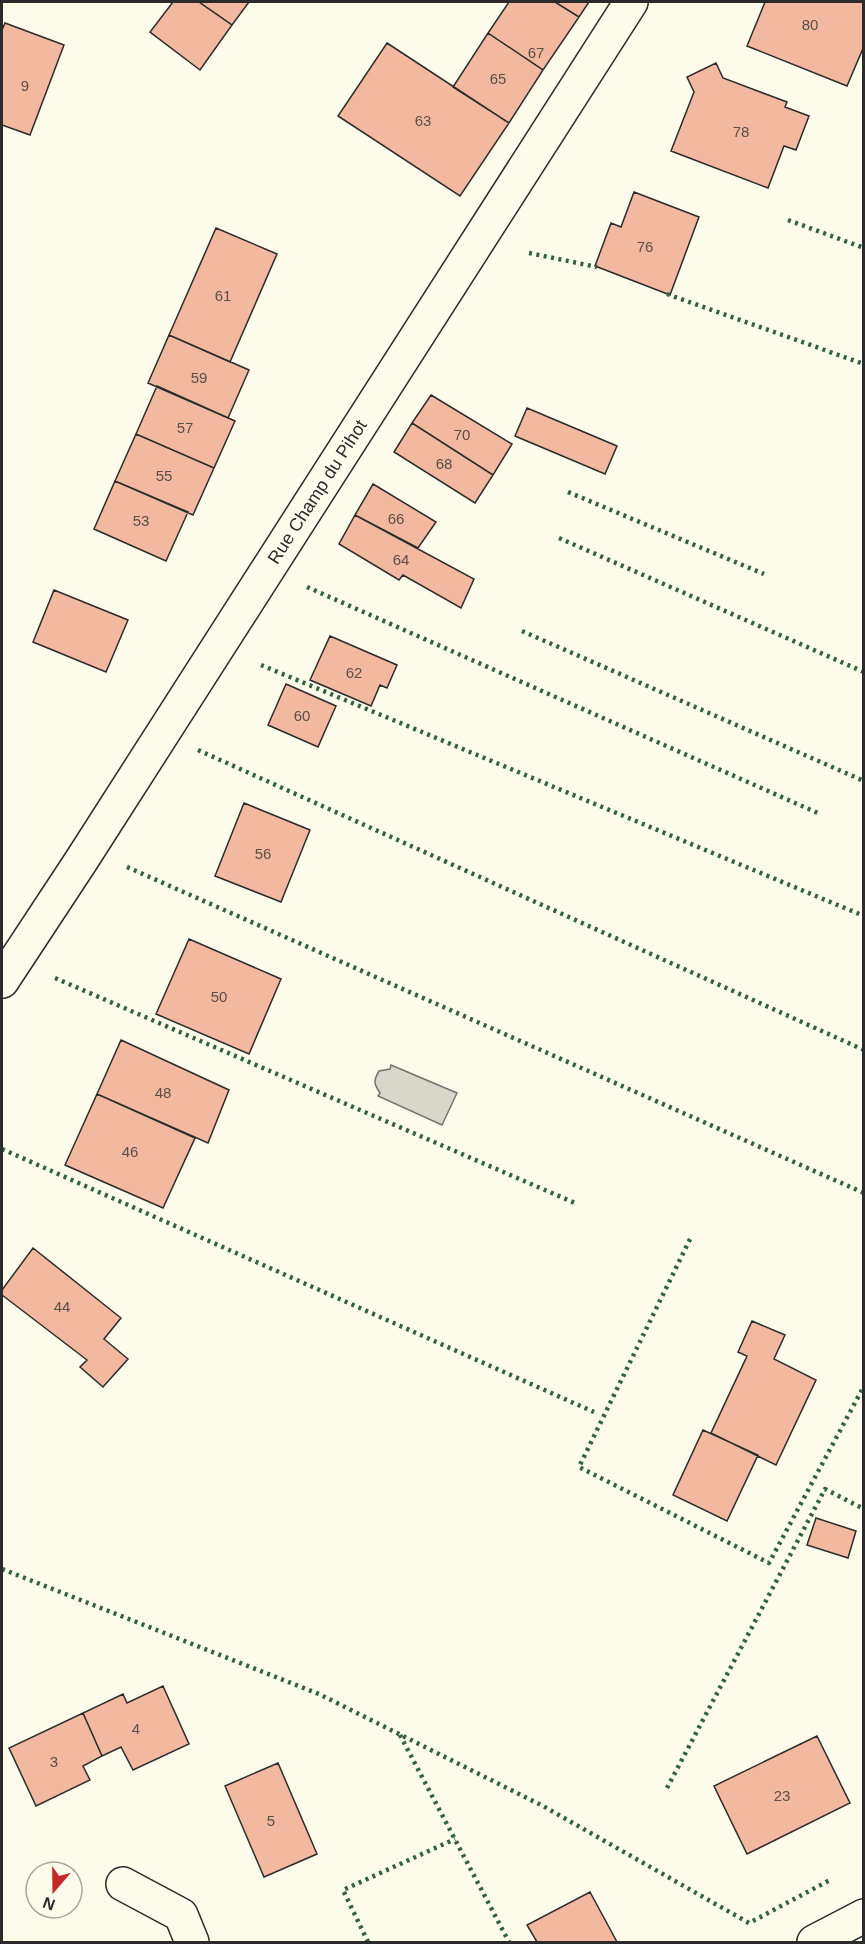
<svg xmlns="http://www.w3.org/2000/svg" width="865" height="1944" font-family="Helvetica,sans-serif">
<style>
.water{fill:#d8d7c9;stroke:#74746e;stroke-width:1.5}
.building{fill:#f2b8a0;stroke:#2b2b2b;stroke-width:1.5}
.lines{fill:none;stroke-linecap:round;stroke-linejoin:round}
.minor-casing{stroke:#2b2b2b;stroke-width:36}
.minor{stroke:#fdfbea;stroke-width:33}
.hedge{stroke:#34623c;stroke-width:4.5;stroke-dasharray:3 4.5;stroke-linecap:butt}
.labels{text-anchor:middle;dominant-baseline:central;stroke-width:4.5;stroke-linejoin:round;paint-order:stroke}
.number-label{font-size:15px;fill:#5d4e48}
.street-label{font-size:18px;fill:#2b2b2b;stroke:#fdfbea}
</style>
<rect width="100%" height="100%" fill="#fdfbea"/>
<path class="water" d="M391,1065L457,1093L442,1125L378,1096L380,1093C374,1084 373,1081 379,1071L390,1069Z"/>
<path class="building" d="M173,2H199L232,25L200,70L150,32Z
M199,2H249L232,25Z
M509,2H555L579,17L543,70L488,33Z
M555,2H589L579,17Z
M765,2H864V46L847,86L747,46Z
M5,23L64,45L30,135L2,125V30Z
M488,33L543,70L509,123L453,87Z
M387,43L509,123L460,196L338,116Z
M716,63L723,78L787,102L785,107L809,116L796,150L784,146L768,188L671,151L694,92L687,77Z
M634,192L699,217L670,295L595,266L611,223L621,227Z
M216,228L277,254L230,362L169,335Z
M169,335L249,370L228,418L148,383Z
M157,386L235,421L214,468L136,434Z
M431,395L512,444L493,475L412,423Z
M527,408L617,446L605,474L515,436Z
M412,423L493,475L475,503L394,452Z
M136,434L214,468L193,515L115,481Z
M115,481L188,512L166,561L94,529Z
M373,484L436,522L418,548L355,515Z
M355,515L474,579L461,608L403,575L399,580L339,544Z
M54,590L128,620L106,672L33,642Z
M330,636L397,665L387,688L380,685L371,706L310,680Z
M286,684L336,706L318,747L268,725Z
M244,803L310,830L281,902L215,876Z
M189,939L281,979L249,1054L156,1014Z
M121,1040L229,1090L208,1143L97,1094Z
M97,1094L195,1138L163,1208L65,1165Z
M33,1248L121,1318L104,1339L128,1359L103,1387L80,1367L87,1360L2,1295V1290Z
M752,1321L785,1335L774,1359L816,1380L776,1465L711,1433L747,1356L738,1352Z
M703,1430L758,1455L727,1521L673,1495Z
M816,1518L856,1531L848,1558L807,1545Z
M163,1686L189,1744L133,1770L121,1747L102,1756L83,1713L123,1694L127,1703Z
M83,1713L102,1756L83,1766L90,1780L36,1806L9,1748Z
M817,1736L850,1803L747,1854L714,1786Z
M278,1763L317,1854L264,1877L225,1786Z
M590,1892L617,1942H537L527,1925Z"/>
<g class="lines">
<g class="minor-casing">
<g id="minor">
<path id="s1" d="M2,981L81,861L631,2"/>
<path d="M123,1884L181,1915L192,1942"/>
<path d="M814,1942L864,1916"/>
</g>
</g>
<use href="#minor" class="minor"/>
<path class="hedge" d="M788,220L864,248
M529,253L597,267
M667,294L864,364
M568,492L764,574
M559,538L864,672
M307,587L820,814
M522,631L864,781
M261,665L864,916
M198,750L864,1050
M127,867L864,1193
M55,978L575,1203
M2,1149L594,1412
M690,1239L579,1467L769,1563L864,1386
M2,1569L319,1694L543,1806L749,1923L830,1880
M400,1735L509,1942
M667,1788L825,1489L864,1509
M368,1942L343,1890L455,1839"/>
</g>
<g class="labels">
<g class="number-label">
<text x="810" y="24">80</text>
<text x="536" y="52">67</text>
<text x="498" y="78">65</text>
<text x="25" y="85">9</text>
<text x="423" y="120">63</text>
<text x="741" y="131">78</text>
<text x="645" y="246">76</text>
<text x="223" y="295">61</text>
<text x="199" y="377">59</text>
<text x="185" y="427">57</text>
<text x="462" y="434">70</text>
<text x="444" y="463">68</text>
<text x="164" y="475">55</text>
<text x="396" y="518">66</text>
<text x="141" y="520">53</text>
<text x="401" y="559">64</text>
<text x="354" y="672">62</text>
<text x="302" y="715">60</text>
<text x="263" y="853">56</text>
<text x="219" y="996">50</text>
<text x="163" y="1092">48</text>
<text x="130" y="1151">46</text>
<text x="62" y="1306">44</text>
<text x="136" y="1728">4</text>
<text x="54" y="1761">3</text>
<text x="782" y="1795">23</text>
<text x="271" y="1820">5</text>
</g>
<g class="street-label">
<text stroke="none"><textPath href="#s1" startOffset="582">Rue Champ du Pihot</textPath></text>
</g>
</g>
<rect width="865" height="1944" fill="none" stroke="#2b2b2b" stroke-width="6"/>
<g transform="translate(54 1890) rotate(200)"><circle r="28" fill="#fdfbea" stroke="#a9a89e" stroke-width="1.5"/>
<path d="M0-4.5L10 22L0 15L-10 22Z" fill="#c62828"/>
<text y="-9" font-size="16" font-weight="bold" text-anchor="middle" fill="#2b2b2b">N</text>
</g>
</svg>
